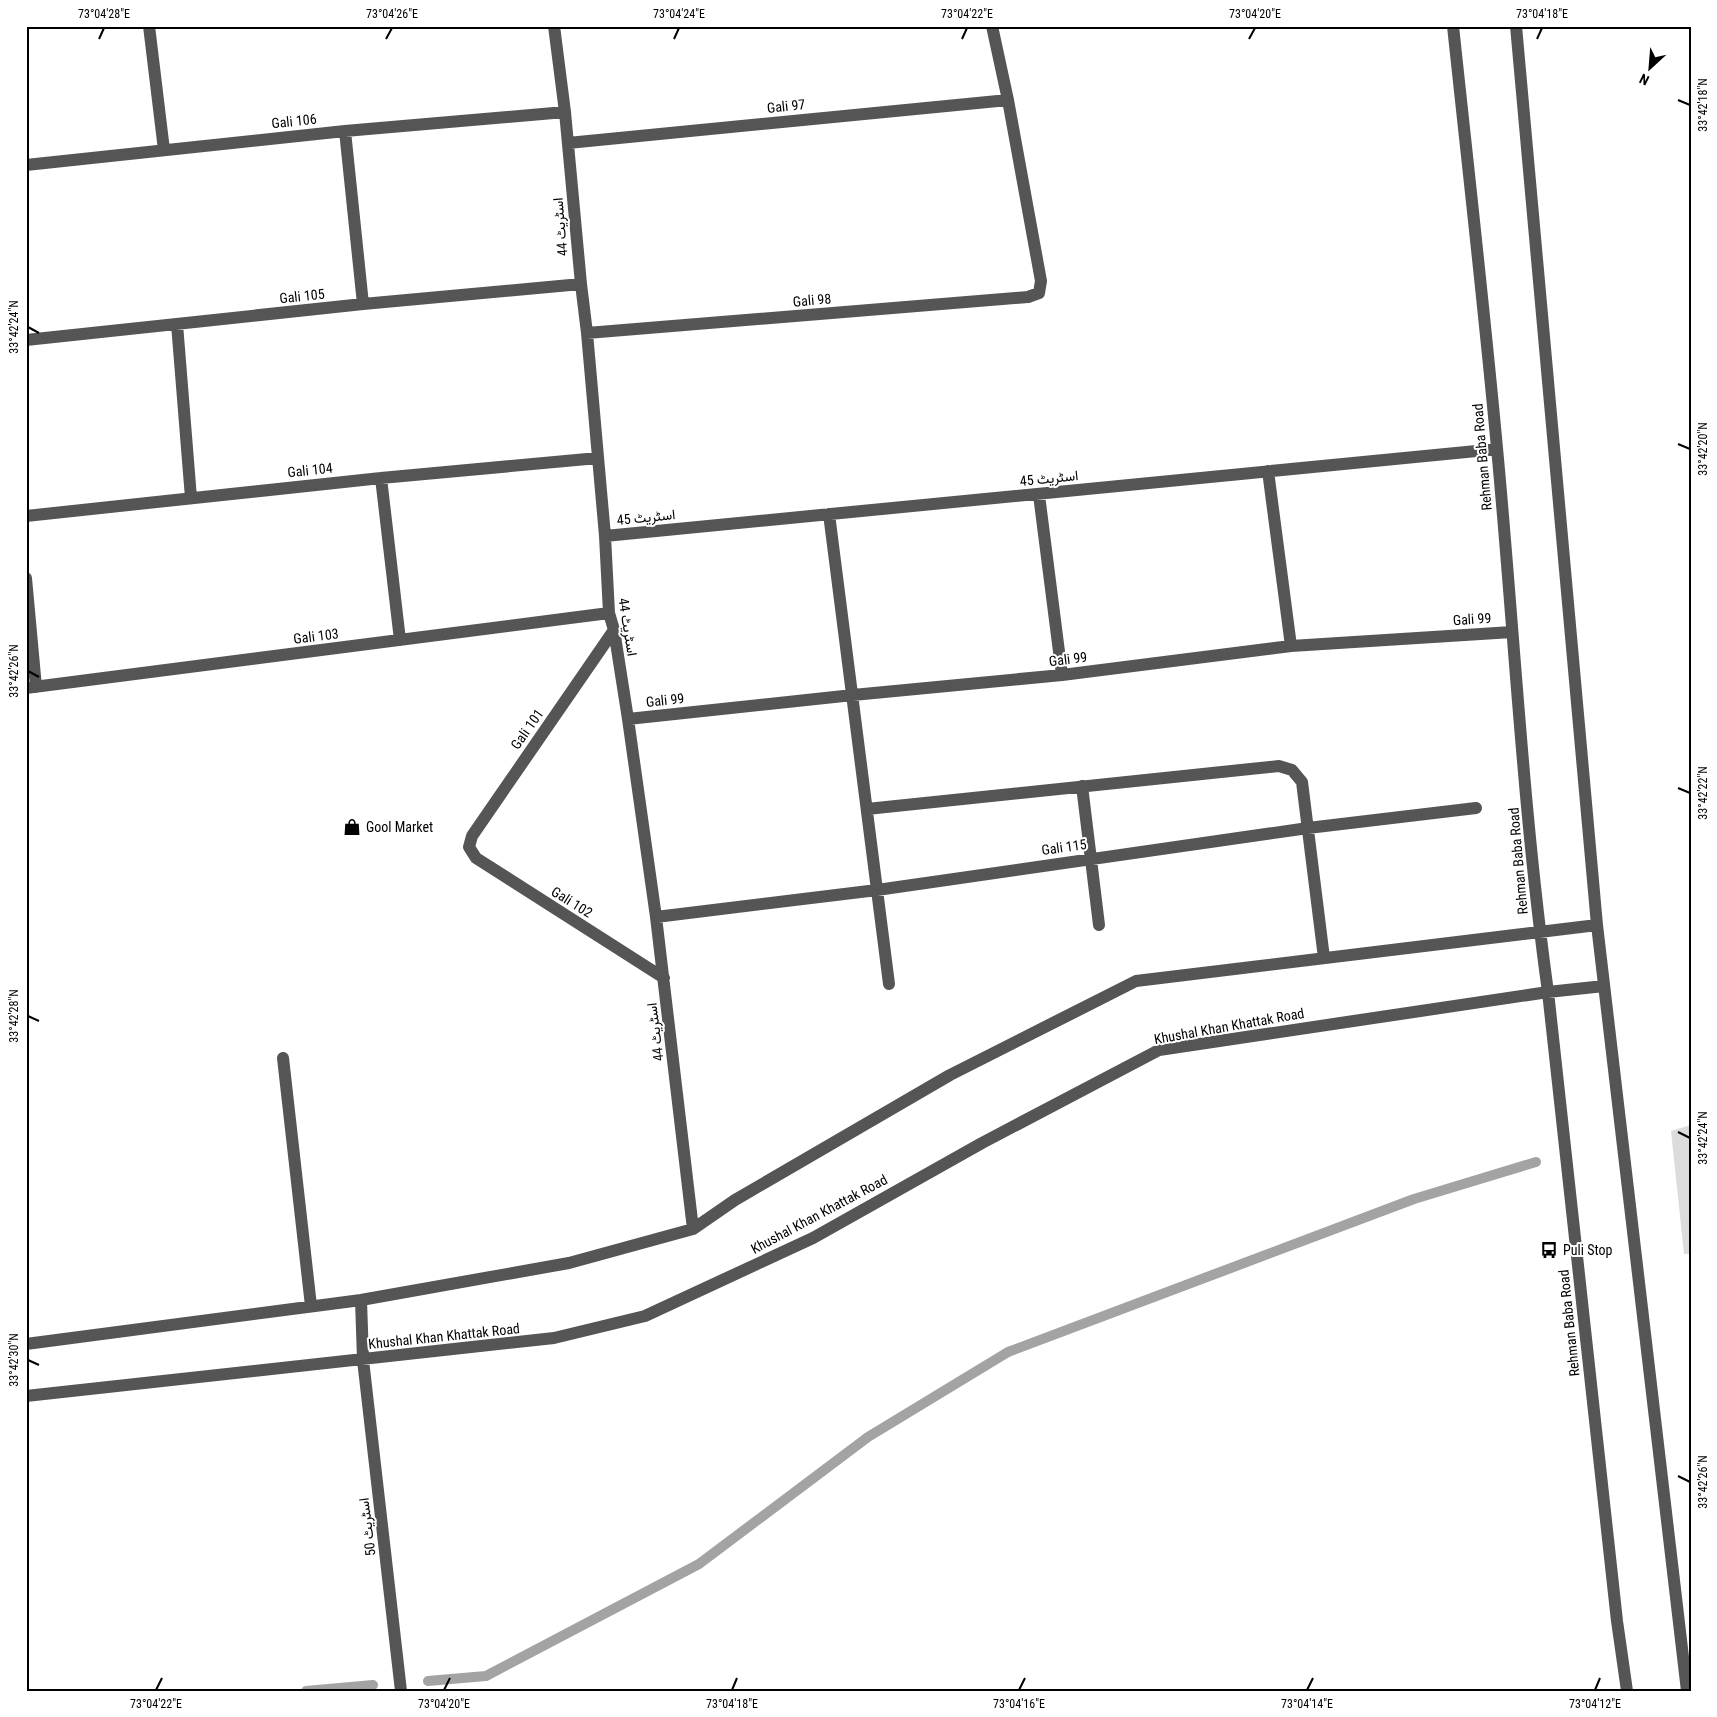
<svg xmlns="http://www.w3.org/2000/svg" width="1717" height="1717" font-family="'Roboto Condensed',Vazirmatn,sans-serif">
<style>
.green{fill:#dcdcdc}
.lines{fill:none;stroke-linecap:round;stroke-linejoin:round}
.stream{stroke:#a3a3a3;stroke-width:10}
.minor{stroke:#555;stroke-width:12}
.ticks{fill:none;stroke:#000;stroke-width:2}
.labels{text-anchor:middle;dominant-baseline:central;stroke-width:4;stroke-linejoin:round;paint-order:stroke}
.street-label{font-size:14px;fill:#000;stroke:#fff}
.poi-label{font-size:14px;fill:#000;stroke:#fff;text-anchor:start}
.neatline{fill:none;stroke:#000;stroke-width:2}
.ticks-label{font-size:12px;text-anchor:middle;fill:#000}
</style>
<rect width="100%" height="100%" fill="#fff"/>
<path class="green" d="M1691,1125V1254H1684L1671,1131Z"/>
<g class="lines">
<path class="stream" d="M428,1681L486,1676L699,1564L868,1437L1008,1352L1414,1199L1536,1162
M306,1691L373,1685"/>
<path class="minor" d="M149,26L164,150
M554,26L565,112L581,284L587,333L605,536L609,613L614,630L628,719L656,917L693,1229
M1453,26C1468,167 1484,307 1497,448C1514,629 1523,812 1548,992L1617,1621L1627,1691
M1516,26L1597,925L1687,1691
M345,131L363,304
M568,143L1008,100
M26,165L345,131L565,112
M177,324L191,498
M587,333L1028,297L1039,293L1041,281L1008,100L992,26
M26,340L363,304L581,284
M1268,471L1291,646
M381,478L400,640
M1039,495L1062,675
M829,514L889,984
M26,516L381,478L598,458
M605,536L1497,449
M26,578L36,687
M614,630L472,836L469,847L476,858L664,978
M26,688L609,613
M628,719L853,695L1062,675L1291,646L1512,632
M1082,786L1099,925
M867,809L1279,766L1292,770L1302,782L1324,958
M656,917L877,890L1308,828L1476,808
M283,1058L311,1306
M361,1300L363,1360L401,1691
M26,1344L361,1300L569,1263L693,1229L735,1200L950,1075L1136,981L1597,925
M26,1396L554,1338L645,1316L813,1238L982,1143L1159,1050L1548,992L1604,986"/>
</g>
<path class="ticks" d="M99,39L104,28M386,39L392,28M674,39L679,28M962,39L967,28M1249,39L1255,28M1537,39L1542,28M1678,100L1690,105M28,327L39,333M1678,444L1690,449M28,671L39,677M1678,788L1690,793M28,1016L39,1021M1678,1132L1690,1138M28,1360L39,1365M1678,1476L1690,1482M156,1690L162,1678M444,1690L450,1678M732,1690L737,1678M1019,1690L1025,1678M1307,1690L1313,1678M1595,1690L1600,1678"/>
<defs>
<g id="shop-bare" transform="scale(1.35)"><path d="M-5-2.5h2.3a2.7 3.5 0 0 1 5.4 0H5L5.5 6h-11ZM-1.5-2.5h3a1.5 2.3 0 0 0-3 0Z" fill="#000" stroke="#fff" stroke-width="2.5" paint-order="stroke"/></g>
<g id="bus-bare" transform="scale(1.35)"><path d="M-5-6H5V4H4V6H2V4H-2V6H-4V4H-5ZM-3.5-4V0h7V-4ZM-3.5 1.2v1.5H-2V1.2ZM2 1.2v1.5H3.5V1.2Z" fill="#000" stroke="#fff" stroke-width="2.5" paint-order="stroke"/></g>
</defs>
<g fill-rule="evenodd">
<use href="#shop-bare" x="352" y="827"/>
<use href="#bus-bare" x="1549" y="1250"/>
</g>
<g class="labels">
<g class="street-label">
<text transform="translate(786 106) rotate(-6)">Gali 97</text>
<text transform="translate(294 121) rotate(-6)">Gali 106</text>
<text transform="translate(560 227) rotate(-95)">اسٹریٹ 44</text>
<text transform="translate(302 296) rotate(-6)">Gali 105</text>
<text transform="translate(812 300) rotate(-5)">Gali 98</text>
<text transform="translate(1482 457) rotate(-95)">Rehman Baba Road</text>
<text transform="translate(310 470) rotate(-6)">Gali 104</text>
<text transform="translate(1049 478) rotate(-6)">اسٹریٹ 45</text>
<text transform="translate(646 517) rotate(-6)">اسٹریٹ 45</text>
<text transform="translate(1472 619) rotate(-4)">Gali 99</text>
<text transform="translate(628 627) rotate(81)">اسٹریٹ 44</text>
<text transform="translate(316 636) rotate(-7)">Gali 103</text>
<text transform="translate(1068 659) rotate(-7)">Gali 99</text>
<text transform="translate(665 700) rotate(-6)">Gali 99</text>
<text transform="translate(527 729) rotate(-55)">Gali 101</text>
<text transform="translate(1064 847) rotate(-8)">Gali 115</text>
<text transform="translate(1518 861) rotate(-95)">Rehman Baba Road</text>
<text transform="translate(572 902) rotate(32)">Gali 102</text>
<text transform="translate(1229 1026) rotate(-10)">Khushal Khan Khattak Road</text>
<text transform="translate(655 1032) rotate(-97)">اسٹریٹ 44</text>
<text transform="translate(819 1214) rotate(-28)">Khushal Khan Khattak Road</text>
<text transform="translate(1569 1323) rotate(-96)">Rehman Baba Road</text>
<text transform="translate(444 1336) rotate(-6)">Khushal Khan Khattak Road</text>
<text transform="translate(367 1527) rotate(-97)">اسٹریٹ 50</text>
</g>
<g class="poi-label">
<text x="366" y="827">Gool Market</text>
<text x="1563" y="1250">Puli Stop</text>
</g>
</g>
<rect width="1717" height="1717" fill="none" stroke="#ffffff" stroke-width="55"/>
<g transform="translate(1650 68) rotate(206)" stroke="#ffffff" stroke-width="4" paint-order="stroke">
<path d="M0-4L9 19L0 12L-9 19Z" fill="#000000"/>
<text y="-8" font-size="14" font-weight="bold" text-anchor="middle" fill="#000000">N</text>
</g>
<rect x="28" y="28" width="1662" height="1662" class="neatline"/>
<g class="ticks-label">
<text x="104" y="18">73°04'28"E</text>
<text x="392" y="18">73°04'26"E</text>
<text x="679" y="18">73°04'24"E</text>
<text x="967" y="18">73°04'22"E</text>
<text x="1255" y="18">73°04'20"E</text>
<text x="1542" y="18">73°04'18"E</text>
<text transform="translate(1703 105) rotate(-90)" y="4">33°42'18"N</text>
<text transform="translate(14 327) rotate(-90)" y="4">33°42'24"N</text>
<text transform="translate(1703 449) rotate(-90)" y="4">33°42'20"N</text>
<text transform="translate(14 671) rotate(-90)" y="4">33°42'26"N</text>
<text transform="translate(1703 793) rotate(-90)" y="4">33°42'22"N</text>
<text transform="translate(14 1016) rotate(-90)" y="4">33°42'28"N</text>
<text transform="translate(1703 1138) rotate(-90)" y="4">33°42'24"N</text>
<text transform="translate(14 1360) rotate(-90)" y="4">33°42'30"N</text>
<text transform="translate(1703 1482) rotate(-90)" y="4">33°42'26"N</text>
<text x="156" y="1708">73°04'22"E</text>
<text x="444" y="1708">73°04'20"E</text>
<text x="732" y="1708">73°04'18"E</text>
<text x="1019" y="1708">73°04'16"E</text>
<text x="1307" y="1708">73°04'14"E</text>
<text x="1595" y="1708">73°04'12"E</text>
</g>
</svg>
